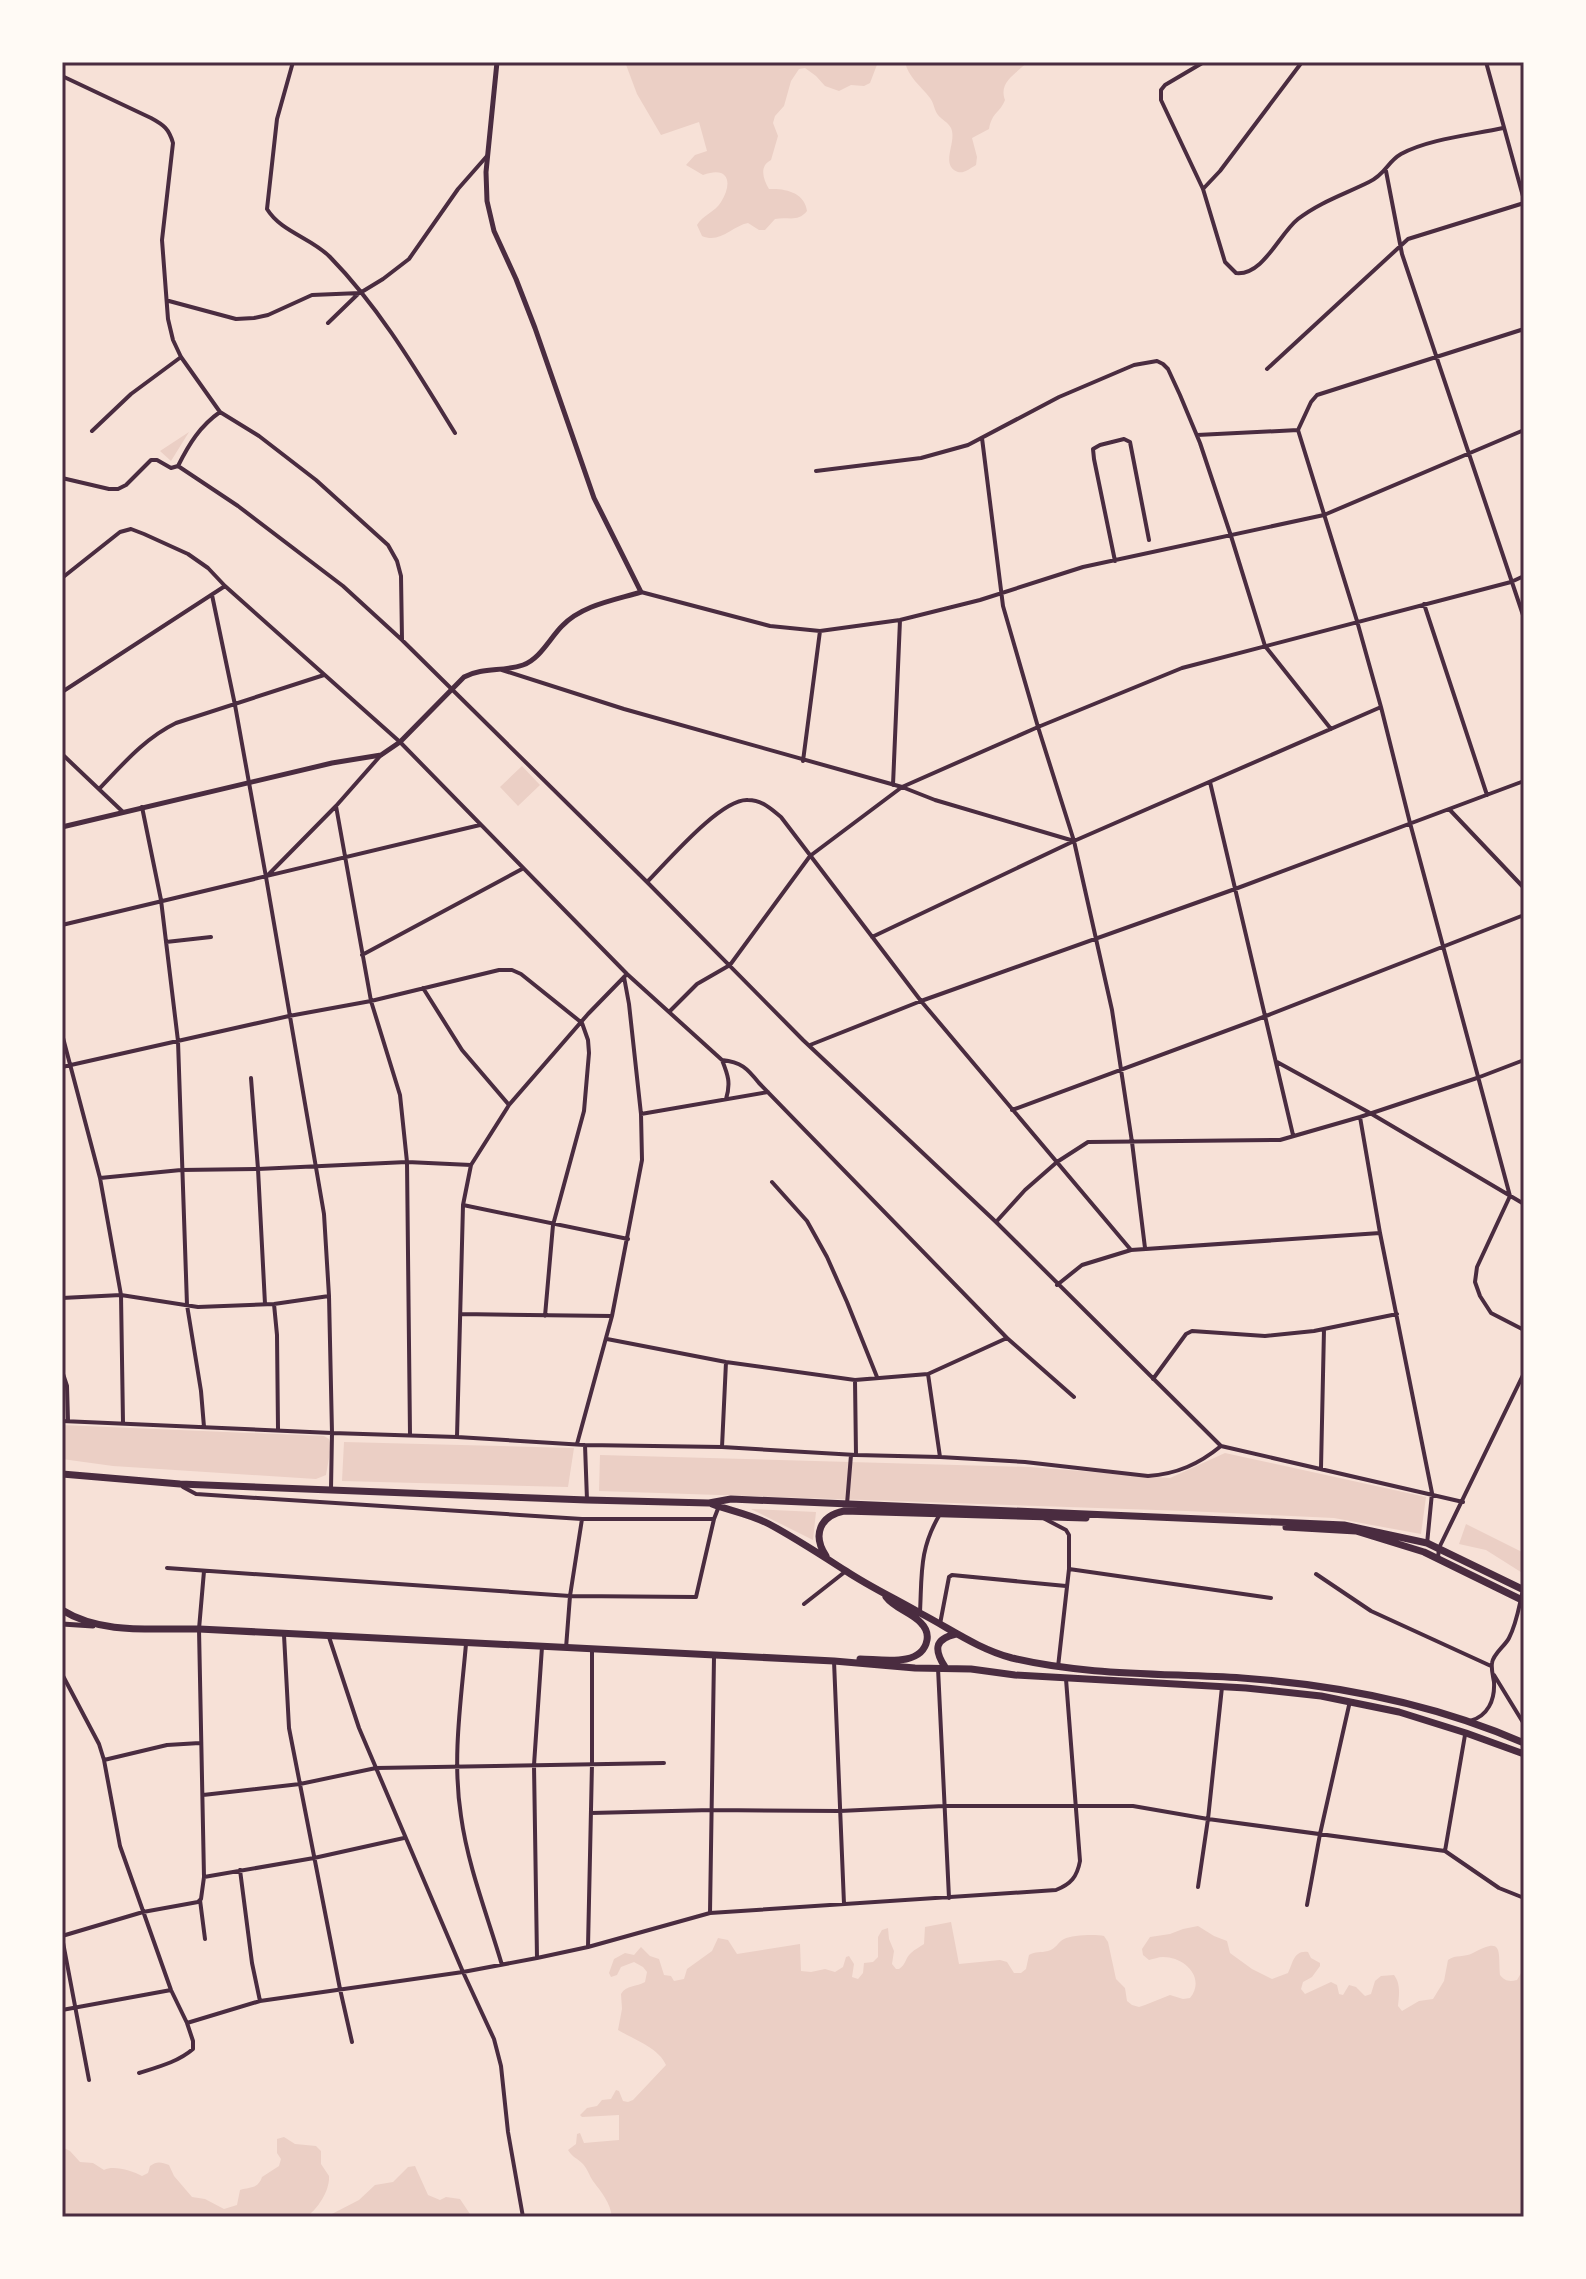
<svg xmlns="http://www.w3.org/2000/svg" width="1586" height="2279" font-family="'Exo 2',sans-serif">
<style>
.green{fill:#ebcfc5}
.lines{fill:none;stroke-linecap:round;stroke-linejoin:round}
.minor{stroke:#4a2c40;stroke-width:4}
.tertiary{stroke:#4a2c40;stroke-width:5}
.trunk{stroke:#4a2c40;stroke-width:7}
.neatline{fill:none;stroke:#4a2c40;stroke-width:3}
</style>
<rect width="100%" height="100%" fill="#f7e1d7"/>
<path class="green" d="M625,62H878L870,83L864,86L851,85L839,91L825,86L816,76L805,68L799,69L791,81L784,106L775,116L773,123L778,136L771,160C759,166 763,179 769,189C786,188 805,193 807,211C797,223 788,216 775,219L765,230H759L748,223C732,226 720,244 702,236L697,225C703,215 715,212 721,202C733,183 729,165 703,175L686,165L695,155L707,151L699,122L661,135L637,94Z
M905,62H1027C1017,74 998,81 1005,100C1000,113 992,112 989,129L972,138L977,157L976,165C969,169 962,176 954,170C942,161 957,141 951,128C948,122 942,120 938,115C934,110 934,103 930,98C921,86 908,77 905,62Z
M189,432L171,461L160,451Z
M522,766L540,785L518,806L500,787Z
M62,1425L324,1436L329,1439L331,1446L326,1475L316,1479L113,1466L62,1459Z
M344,1442L574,1448L568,1487L342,1481Z
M1225,1453L1426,1497L1421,1534L1334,1518L1186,1511L599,1491L600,1455L1030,1467L1170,1478Z
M751,1509L816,1512L813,1540Z
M1466,1524L1524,1553V1574L1486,1550L1459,1544Z
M951,1922L959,1964L1000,1960L1007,1962L1014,1973H1021L1026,1969L1029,1955C1036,1951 1040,1953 1048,1951C1056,1949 1058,1942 1064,1939C1072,1935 1095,1934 1104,1936L1108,1942L1116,1979L1125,1988L1127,2001L1132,2005L1139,2007L1145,2005L1170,1995L1183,1999L1190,1998C1206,1978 1185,1957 1163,1957C1158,1957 1154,1959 1149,1960L1143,1955L1142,1949L1150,1937L1170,1934L1183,1929L1198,1926L1214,1936L1227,1941L1230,1953L1252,1969L1272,1979L1288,1973C1293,1964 1293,1950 1308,1952L1311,1958L1320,1963V1966L1312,1977L1303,1982L1301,1989L1305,1994L1331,1982L1337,1985L1339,1994L1343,1995L1349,1985L1356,1987L1365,1996L1371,1994L1375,1981L1381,1976L1394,1975C1401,1984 1399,1995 1398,2006L1402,2011L1419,2001L1433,1999L1444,1981L1448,1960C1456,1954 1464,1958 1473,1953C1504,1936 1498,1951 1500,1975C1505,1981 1509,1982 1517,1980L1524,1968V2217H612C610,2202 602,2193 593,2181C589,2175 588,2170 583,2164C577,2158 572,2157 568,2150L576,2144L577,2134L580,2133L584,2143L619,2140V2115L582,2117L580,2115L587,2108L597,2106L602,2100L611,2099L616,2090L619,2091L623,2101L628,2102L633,2100L666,2065C659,2048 633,2039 618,2030L622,2009L621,1994C626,1985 637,1987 645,1982L647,1972L643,1967L634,1962L621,1967L617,1975L611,1977L609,1973L614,1959L625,1953L634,1955L641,1947L650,1956L659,1959L664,1975L671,1976L674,1981L684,1979L687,1969L712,1951L718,1938L728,1940L737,1954L800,1944L801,1971L811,1972L825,1969L835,1972L843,1967L846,1957L849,1956L854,1964L852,1977L858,1979L863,1973L864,1963L873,1962L878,1957V1937L882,1930L888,1928L889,1939L894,1951L892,1964L896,1969H899C906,1965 905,1958 911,1953C915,1949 920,1947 924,1944L925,1927Z
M284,2137L295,2144L316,2146L321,2151V2164L329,2176C330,2190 318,2209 306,2217H62V2147L70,2151L80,2162L93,2163L104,2170C114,2165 132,2171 142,2176L148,2173L150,2166C157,2161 161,2162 169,2165L174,2176L192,2197L205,2199L224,2209L237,2205L240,2190C250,2187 258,2189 262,2177L279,2166L281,2159L277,2153V2139Z
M415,2166L428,2195L440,2200L446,2197L460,2199L472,2217H326L359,2200L375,2185L393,2182L408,2167Z"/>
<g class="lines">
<path class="minor" d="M293,62L277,119L267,209C281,232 312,238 330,257C380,308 418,373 455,433
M1204,62L1165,85L1161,90V100L1203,189L1225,262L1236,273C1263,276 1279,234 1298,219C1320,202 1345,194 1369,182C1386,174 1387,162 1401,154C1429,139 1471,135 1503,128
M1486,62L1524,200
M62,76L151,118C164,125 169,129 173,143L162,240L168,319L173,340L181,357L220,412
M1386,171L1402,254L1524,618
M1203,189L1220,171L1302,62
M169,301L236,319L254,318L268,315L312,295L360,293L383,279L409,259L458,189L487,156
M328,323L358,294
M1524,329L1317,395L1311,402L1298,430L1357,621L1381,707L1410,823L1510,1196L1477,1267L1475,1282L1480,1296L1491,1313L1524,1330
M1267,369L1408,239L1524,203
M92,431L131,394L181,357
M1197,435L1298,430
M982,438L1003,606L1038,727L1074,841L1112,1010L1132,1142L1145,1248
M178,466L238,506L343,586L402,640L647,882L803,1040L996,1222L1221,1446L1463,1502
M178,466C189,444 200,426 220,412L259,436L316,480L388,545L397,561L401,576L402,640
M816,471L921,458L968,445L1059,397L1134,365L1157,361L1163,364L1168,369L1180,395L1200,443L1231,536L1265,646L1331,729
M62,478L109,489H118L126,485L151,460H157L171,468L178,466
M1115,561L1094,459L1093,449L1100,445L1124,439L1130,442L1149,540
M62,578L120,532L131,529L144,534L188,554L208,568L225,586L400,742L627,974L722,1060C728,1075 731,1083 726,1099
M641,592L770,626L820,631L900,620L980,600L1083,567L1324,515L1524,430
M212,595L235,705L266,877L324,1214L329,1296L332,1433L331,1489
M1424,604L1487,795
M502,670L624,709L902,787L935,800L1074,841
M62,692L225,586
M62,754L123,812
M803,761L820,631
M1210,782L1293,1135
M893,785L900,620
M99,789C123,764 145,738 176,723L324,675
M336,806L371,1001L400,1095L407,1162L410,1435
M142,807L161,900L178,1041L187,1305L201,1391L204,1427
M1449,809L1524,888
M268,875L336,806L381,755
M647,882C667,862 721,798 748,800C762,800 771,809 781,817L921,1001L1131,1250
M62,925L480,825
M872,937L1074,841L1381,707
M166,942L211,937
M362,955L522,869
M423,988L462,1050L509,1105
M669,1012L697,984L730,965L810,856L902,787L1038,727L1182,668L1511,582L1524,576
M62,1034L100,1178L121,1295L123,1423
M810,1045L921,1001L1235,889L1524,781
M722,1060C741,1062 747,1068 759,1083L1007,1338
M1277,1062L1370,1113L1524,1204
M62,1067L289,1016L371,1001L499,970H512L521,974L582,1023L588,1040L589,1053L584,1111L553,1225L545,1316
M251,1078L258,1169L265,1304
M1012,1110L1266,1016L1524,915
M641,1114L768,1092
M1360,1117L1380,1233L1432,1493L1427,1544
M100,1178L181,1170L258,1169L407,1162L471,1165
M772,1182L807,1221L827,1257L847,1302L877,1377
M463,1205L628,1239
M996,1222L1025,1190L1057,1162L1088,1142L1280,1140L1360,1117L1477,1078L1524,1060
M1057,1285L1082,1265L1131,1250L1380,1233
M62,1298L121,1295L198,1307L274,1304L329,1296
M274,1304L277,1335L278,1429
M460,1314L612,1316
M607,1339L726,1362L855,1380L928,1374L1007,1338L1074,1397
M62,1371L67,1386L68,1421
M928,1374L940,1457
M1153,1379L1186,1334L1192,1331L1265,1336L1314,1331L1397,1314
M855,1380L856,1455
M62,1421L332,1433L457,1437L585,1445L722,1447L856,1455L940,1457L1025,1462L1148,1476C1177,1474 1199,1464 1221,1446
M457,1437L463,1205L471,1165L509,1105L588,1014L627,974
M577,1444L612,1316L642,1160L641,1114L629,1004L624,977
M585,1445L587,1500
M722,1447L726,1362
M1321,1468L1324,1329
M183,1487L196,1494L582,1519H714
M847,1504L851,1455
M1045,1519L1066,1530L1069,1535V1569L1058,1667
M1438,1558L1439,1548L1524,1373
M167,1568L570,1596L696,1597L714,1519L719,1506
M1069,1569L1271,1598
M1316,1574L1371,1611L1491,1666
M804,1604L846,1571
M920,1612C922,1574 919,1549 940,1514
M940,1624L949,1577L952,1575L1066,1586
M284,1635L289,1728L340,1989L352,2042
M329,1637L359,1728L463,1972L494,2039L501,2066L508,2132L523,2217
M466,1644C461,1701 452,1759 461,1816C468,1867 488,1917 502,1965
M566,1648L570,1596L582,1519
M834,1661L844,1904
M938,1668L949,1898
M62,1674L99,1744L104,1760L120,1846L171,1990L187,2023L193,2041V2049C178,2062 158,2067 139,2073
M1494,1675L1524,1724
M1470,1721C1488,1716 1495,1700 1494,1682C1493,1676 1491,1669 1492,1663C1493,1654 1505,1646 1509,1638C1517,1623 1519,1606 1523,1590
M104,1760L167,1745L200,1743
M203,1795L300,1784L376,1768L664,1763
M591,1813L712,1810L840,1811L944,1806H1133L1208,1819L1445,1851L1499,1888L1524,1898
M1445,1851L1465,1735
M240,1870L252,1963L260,2001
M204,1877L314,1858L404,1838
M1198,1887L1208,1819L1222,1687
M200,1900L205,1939
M1307,1905L1320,1834L1350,1701
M710,1913L714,1657
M62,1936L143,1912L198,1902L201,1899L204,1877L199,1629L204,1571
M62,1937L89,2080
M588,1947L592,1764V1650
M537,1958L534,1765L542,1647
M62,2010L171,1990
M187,2023L260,2001L463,1972L537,1958L588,1947L710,1913L1056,1890C1071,1884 1077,1877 1080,1861L1066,1679"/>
<path class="tertiary" d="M62,827L332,763L381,755L400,742L464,677C483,667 503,672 523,665C540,659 550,638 562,626C582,605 615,600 641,592L594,498L535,328L516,279L494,231L487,201L486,172L497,62
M62,1624L93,1626"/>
<path class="trunk" d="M62,1474L180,1484L587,1500L709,1503L731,1499L1344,1525L1427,1543L1524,1590
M712,1504C731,1511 750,1514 769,1524C795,1538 821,1555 846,1571C870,1587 896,1599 920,1613C951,1629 978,1649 1012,1658C1087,1676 1166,1673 1242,1678C1339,1685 1435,1704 1524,1743
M1286,1527L1356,1531L1424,1552L1524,1601
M826,1556C812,1535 820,1516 844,1511L1086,1518
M62,1610C102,1635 153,1628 199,1629L834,1661L915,1668L971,1669L1015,1675L1246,1688L1321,1696L1399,1712L1466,1733L1524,1754
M860,1659C880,1659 922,1668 927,1640C928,1634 926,1628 921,1623C911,1612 895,1609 886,1597
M945,1667C934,1650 934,1639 956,1634"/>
</g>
<rect width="1586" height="2279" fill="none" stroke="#fffaf5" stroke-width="128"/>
<rect x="64" y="64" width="1458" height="2151" class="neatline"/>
</svg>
